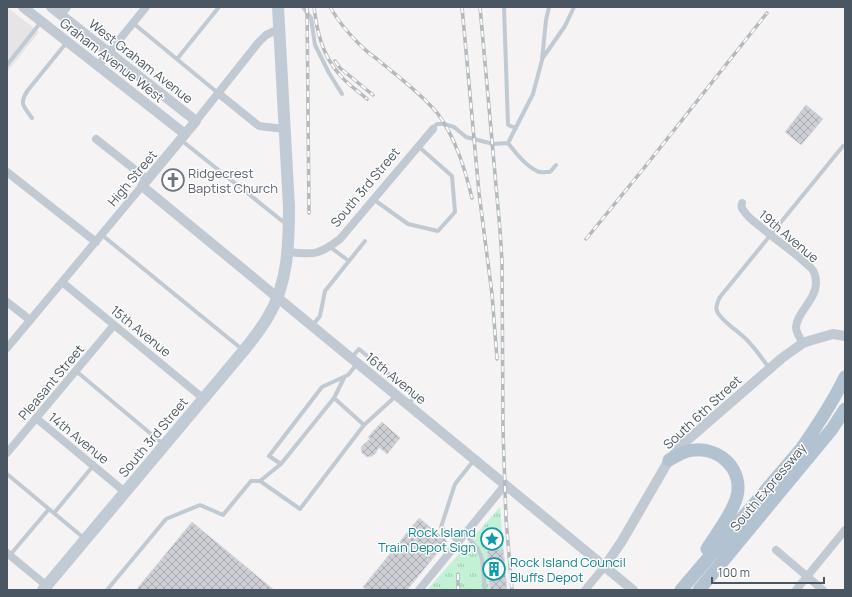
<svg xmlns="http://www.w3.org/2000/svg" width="852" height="597" font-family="Manrope,sans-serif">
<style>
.education{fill:#e6e4e5}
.park{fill:url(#park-tufts)}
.building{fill:url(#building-cross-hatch);stroke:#d7d9de}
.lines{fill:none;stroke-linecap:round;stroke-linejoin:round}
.service{stroke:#c1cad2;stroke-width:4}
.minor{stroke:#c1cad2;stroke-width:8}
.tertiary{stroke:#c1cad2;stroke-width:10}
.secondary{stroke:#c1cbd6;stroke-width:12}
.primary{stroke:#b3c2d1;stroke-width:13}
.rail-casing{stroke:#b5b8bd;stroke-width:3.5}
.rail{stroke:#fff;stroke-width:2;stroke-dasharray:6;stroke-linecap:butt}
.labels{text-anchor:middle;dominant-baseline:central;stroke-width:3;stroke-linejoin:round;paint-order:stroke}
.street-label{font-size:13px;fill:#4a5661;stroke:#fff}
.worship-label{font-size:13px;fill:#5b616d;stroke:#fff;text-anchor:start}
.culture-label{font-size:13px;fill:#0d838f;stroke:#fff;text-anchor:end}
</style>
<defs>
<pattern id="park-tufts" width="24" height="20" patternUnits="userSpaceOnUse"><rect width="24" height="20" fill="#c3f1d5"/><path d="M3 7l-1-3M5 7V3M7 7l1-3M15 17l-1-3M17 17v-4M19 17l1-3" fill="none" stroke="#a0c6b0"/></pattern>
<pattern id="building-cross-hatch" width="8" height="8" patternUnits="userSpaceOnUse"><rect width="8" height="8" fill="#cdcfd5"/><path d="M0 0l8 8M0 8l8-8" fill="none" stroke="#a8abb0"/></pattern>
</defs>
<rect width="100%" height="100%" fill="#f5f3f3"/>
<path class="education" d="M7,7L39,32L7,72Z"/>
<path class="park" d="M500,507L507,590H427Z"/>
<path class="building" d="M806,105L823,119L801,145L785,132Z
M382,422L400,438L387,454L379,447L375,454L372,456L367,457L362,453L361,447L363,445L370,439L368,437Z
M419,518L447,541L407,590H367L363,587Z
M192,522L274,590H136Z
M503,549L507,590H491L488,575H487L486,562H488L487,551Z"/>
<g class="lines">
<path class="service" d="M303,7L311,18L315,45L329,73L342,94
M504,7L508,125L516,128
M133,23L218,93
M177,59L219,7
M542,59L565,26L574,7
M7,65L41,22
M32,118C23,106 19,103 28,90L67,42
M433,128L437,124H444L454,127L466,137L493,144L508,143L533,94L542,60L546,20L549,7
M181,140L281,220L287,224
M508,143C516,153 525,165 537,171C540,173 546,172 550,172L556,165
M373,199L408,224L438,231L455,212L452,176L418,146
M102,235L243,350
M330,247L349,261
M312,326L320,316L325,291L365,241
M352,357L359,349L415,396L408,405
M769,368C762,358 755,348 746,339C738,331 721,321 717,311C715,306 718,301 720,297L843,146
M76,371L163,444
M334,398L364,425
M281,464L334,398L344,378
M7,474L85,539
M260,481L281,464L269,456L322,387L348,375L357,364
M54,513L93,466
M465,534L478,549L482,559L485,590
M458,542L441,527L455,484L474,460
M10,555L49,509
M107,590L166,519L200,505L223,515L251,481H260L300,509L364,425L396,396"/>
<path class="minor" d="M61,15L67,7
M98,66L146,7
M218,93L259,126L284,129
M196,121L258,43L266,35L279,29
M96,139L148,180
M7,172L96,242
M742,203C741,206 742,209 744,211C748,218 756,223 762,228C774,238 788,248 800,258C804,262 808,265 811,268C815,272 816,278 816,283C816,300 797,312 796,327C796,333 800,338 803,343
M287,252C314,255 319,255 340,239L433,129
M62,282L204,399
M7,302L30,320
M7,348L142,186
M36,418L125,492
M7,453L114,325
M776,550L823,590
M7,553L47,586
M419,590L505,485
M585,590L605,566
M796,590L845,530"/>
<path class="tertiary" d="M23,7L185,134
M51,7L196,121L142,186L633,590
M605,566L622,541L669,460L684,443L782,358L803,343L812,340L833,334L845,336"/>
<path class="secondary" d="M43,590L235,361C247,347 259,332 268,317C288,284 289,244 289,207L278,7"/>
<path class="primary" d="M669,460C678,455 685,450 695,450C721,448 743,470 737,496C733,513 716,534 707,549
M681,590L801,449C817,426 833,402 845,377
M699,590L832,429L845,409"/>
<g class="rail-casing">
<path id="rail" d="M307,7L309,213
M314,7C317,32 322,54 339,74C347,84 358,91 367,99
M330,7C338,21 349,34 360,45C365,50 371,55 377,59C397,76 421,93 438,114C456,139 465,169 472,198
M462,7L479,193L492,294L497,359
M480,7L500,230L502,261L503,429L506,519L512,590
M335,61L340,68L373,95
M586,239L644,168L767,13
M458,574V590"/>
</g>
<use href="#rail" class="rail"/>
</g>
<defs>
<g id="church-ring" transform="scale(1.15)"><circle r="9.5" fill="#fff" stroke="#6b7280" stroke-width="1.5"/><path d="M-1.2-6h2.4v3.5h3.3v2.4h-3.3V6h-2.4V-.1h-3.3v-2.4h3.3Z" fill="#6b7280"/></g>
<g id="sight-ring" transform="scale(1.15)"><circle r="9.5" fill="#fff" stroke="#0f9aa8" stroke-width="1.5"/><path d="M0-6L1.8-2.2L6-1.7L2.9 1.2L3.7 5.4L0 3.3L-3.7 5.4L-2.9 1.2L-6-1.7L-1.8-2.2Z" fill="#0f9aa8"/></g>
<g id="building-ring" transform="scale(1.15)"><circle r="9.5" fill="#fff" stroke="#0f9aa8" stroke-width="1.5"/><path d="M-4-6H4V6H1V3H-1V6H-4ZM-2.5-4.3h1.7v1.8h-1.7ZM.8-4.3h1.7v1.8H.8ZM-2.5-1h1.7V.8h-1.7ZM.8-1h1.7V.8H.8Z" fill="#0f9aa8"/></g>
</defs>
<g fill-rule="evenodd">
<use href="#church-ring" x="173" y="180"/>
<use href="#sight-ring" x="492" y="539"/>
<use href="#building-ring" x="494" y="569"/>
</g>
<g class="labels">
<g class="street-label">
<text transform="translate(112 60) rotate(38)">Graham Avenue West</text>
<text transform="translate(141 61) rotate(38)">West Graham Avenue</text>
<text transform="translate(132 178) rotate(-50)">High Street</text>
<text transform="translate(365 187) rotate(-50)">South 3rd Street</text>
<text transform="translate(789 236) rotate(40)">19th Avenue</text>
<text transform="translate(141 331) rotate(39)">15th Avenue</text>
<text transform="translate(396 378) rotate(39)">16th Avenue</text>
<text transform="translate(51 382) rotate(-50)">Pleasant Street</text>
<text transform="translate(702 412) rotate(-43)">South 6th Street</text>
<text transform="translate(153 437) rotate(-50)">South 3rd Street</text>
<text transform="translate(79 438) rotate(39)">14th Avenue</text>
<text transform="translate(768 487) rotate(-50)">South Expressway</text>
</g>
<g class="worship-label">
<text x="188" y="173">Ridgecrest<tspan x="188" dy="15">Baptist Church</tspan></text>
</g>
<g class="culture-label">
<text x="476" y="532">Rock Island<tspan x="476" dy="15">Train Depot Sign</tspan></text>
<text x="510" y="562" text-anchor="start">Rock Island Council<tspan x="510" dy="15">Bluffs Depot</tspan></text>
</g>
</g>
<rect width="852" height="597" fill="none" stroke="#4a5661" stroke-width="16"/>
<path d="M712 577v6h112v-6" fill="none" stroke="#4a5661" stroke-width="2"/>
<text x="718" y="577" font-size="12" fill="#4a5661" stroke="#ffffff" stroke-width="3" paint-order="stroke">100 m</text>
</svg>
